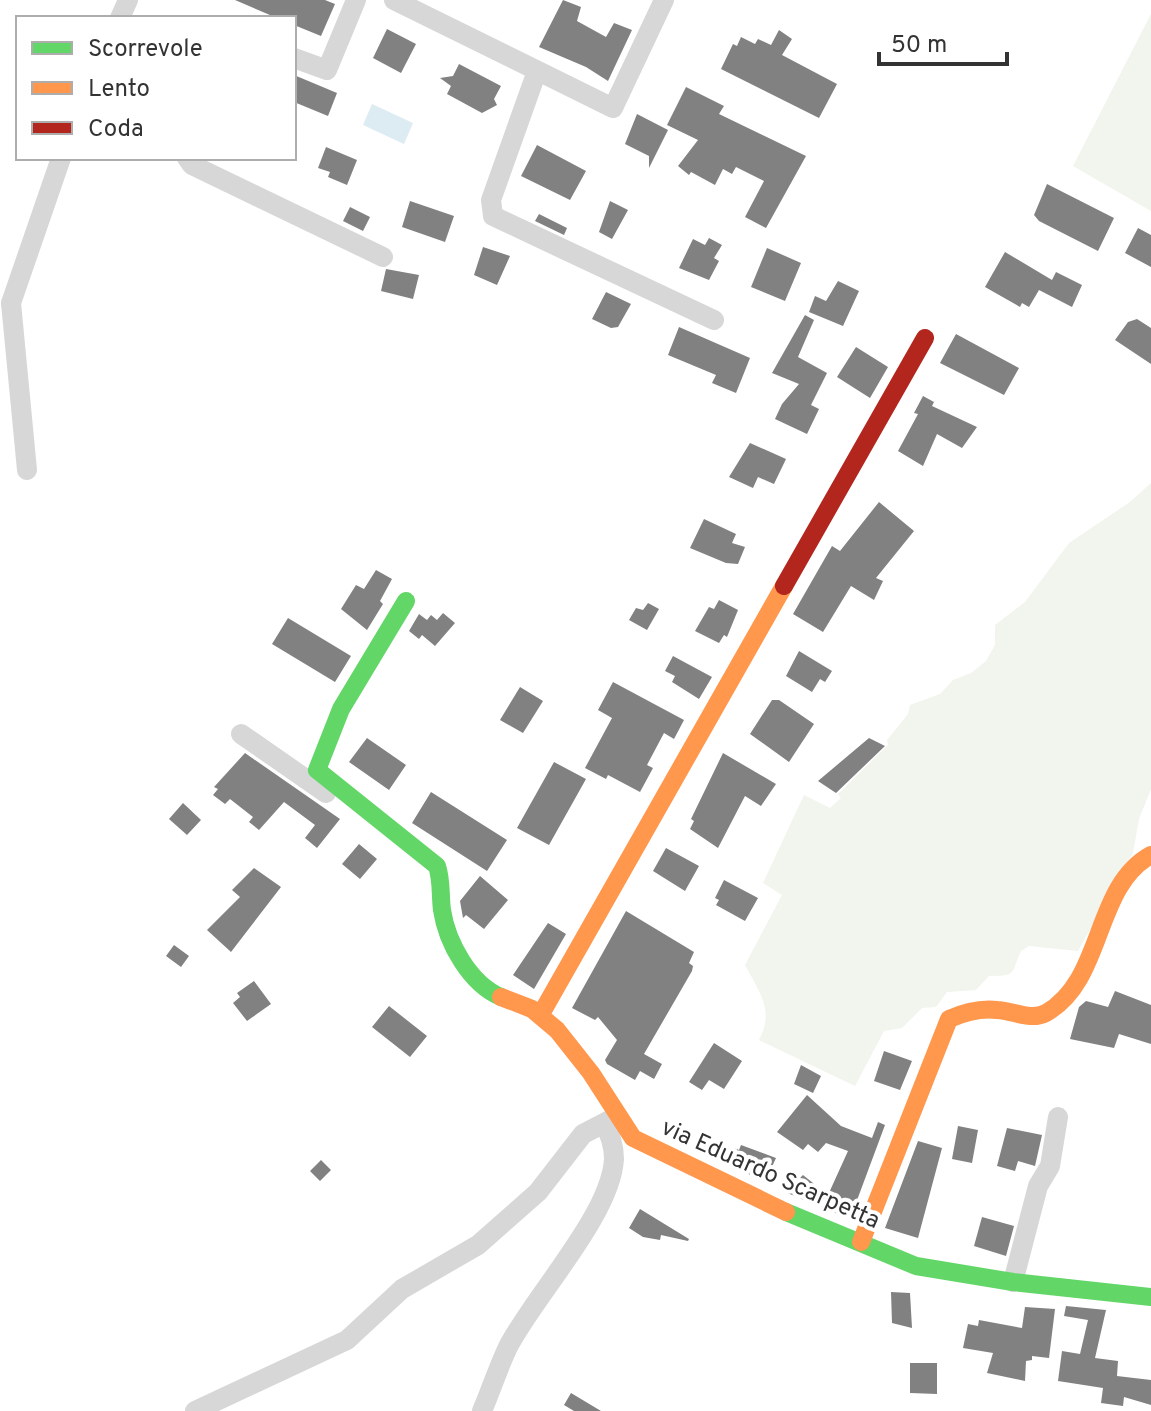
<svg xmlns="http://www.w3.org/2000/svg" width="1151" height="1411" font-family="Overpass,sans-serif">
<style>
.green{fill:#f1f5ed}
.water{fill:#ddebf3}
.building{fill:#818181}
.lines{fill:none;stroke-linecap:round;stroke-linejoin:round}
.street{stroke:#d7d7d7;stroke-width:20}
.fast{stroke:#63d668;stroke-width:18}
.slow{stroke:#ff974d;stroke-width:18}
.jam{stroke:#b3261e;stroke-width:18}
.labels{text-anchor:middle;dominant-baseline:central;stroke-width:8;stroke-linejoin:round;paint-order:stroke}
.street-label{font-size:24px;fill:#333;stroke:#fff}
</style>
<rect width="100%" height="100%" fill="#fff"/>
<path class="green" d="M1151,14V211L1073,166Z
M1151,483V789L1139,819L1133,853L1078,951L1029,946L1021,951C1010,974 1018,976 989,976L976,990L947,992L936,1007L922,1008L902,1028L884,1031L855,1086L759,1040C775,1011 759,991 745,965L782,895L763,883L804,795L830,808L841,798L838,794L888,745L887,740L908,714L910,705L940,694L953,680L971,673L986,661L995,645V625L1025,602L1069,543L1130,502Z"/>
<path class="water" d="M372,104L413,123L404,144L363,125Z"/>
<path class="building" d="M235,0H325L335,4L321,36L294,25V18H277Z
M563,0L581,7L577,21L606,37L614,23L632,30L608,81L586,67L539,47Z
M387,29L416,44L401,73L373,58Z
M779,30L792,39L782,55L837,84L819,118L721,69L733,44L737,46L741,37L755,44L758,39L771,45Z
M459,64L501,86L494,99L497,105L482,113L447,94L451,86L440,78L453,76Z
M294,75L337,93L328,116L294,102Z
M686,87L724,106L719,114L806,156L766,228L745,217L764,181L736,167L732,174L723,169L715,185L691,172L689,175L678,166L698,140L667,125Z
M637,114L668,130L649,168V156L625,144Z
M537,145L586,171L570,200L521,176Z
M326,147L357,160L347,185L328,177L330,172L318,168Z
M1047,184L1114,218L1098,251L1039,221L1034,215Z
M410,201L454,216L445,242L402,227Z
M610,201L628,210L612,239L599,232Z
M350,207L370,217L363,231L343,221Z
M539,214L567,228L564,235L535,221Z
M1138,228L1151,235V267L1125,253Z
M709,238L722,245L714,258L719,261L709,280L679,268L693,239L705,245Z
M483,247L510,256L497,285L474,275Z
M767,248L801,263L785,301L751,287Z
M1005,252L1052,280L1056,272L1082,285L1072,307L1039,290L1029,307L1022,303L1020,307L985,287Z
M386,269L419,275L413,299L381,291Z
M838,281L859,291L843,326L809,312L815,296L826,301Z
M606,292L631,304L618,327L611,328L592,319Z
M805,315L814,320L798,357L827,373L811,405L819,409L807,434L775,419L782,404L799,384L772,373Z
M1137,319L1151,328V364L1115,340L1128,322Z
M679,327L750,358L736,393L712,383L716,375L668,355Z
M956,334L1019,368L1004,395L940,363Z
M856,347L888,367L870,398L837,377Z
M923,396L934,402L932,406L977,427L962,448L937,434L923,466L898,451L918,414L914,413Z
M750,443L786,459L774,484L758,477L753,488L729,477Z
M879,502L914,531L876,578L883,581L874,600L851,586L823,632L793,614L832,546L840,551Z
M704,519L736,534L732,543L745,547L738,564L726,563L690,548Z
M376,570L392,579L380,601L383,604L367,630L341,609L356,585L364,589Z
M719,600L738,610L727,637L724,635L719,643L695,631L709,607L714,609Z
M648,603L659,609L647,630L629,620L636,608L643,610Z
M443,613L455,623L435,646L422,635L419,639L409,631L419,614L427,620L431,615L437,620Z
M288,618L351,656L335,682L272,644Z
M799,651L832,671L825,682L820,679L812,692L786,676Z
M673,656L712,677L699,699L672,682L675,676L665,671Z
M613,682L684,720L674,739L664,733L647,765L653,768L640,792L608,775L606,779L585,768L612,718L598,710Z
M520,687L543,701L523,733L500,720Z
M772,700H779L814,724L789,762L750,734Z
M367,738L406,765L389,790L349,762Z
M869,738L885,746L836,793L818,781Z
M245,753L340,819L317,848L305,838L315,825L284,802L259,830L249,822L253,817L230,799L225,804L213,795L218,789L214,787Z
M723,753L776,784L761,806L745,796L718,848L690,829L694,821L691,819Z
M554,762L586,779L549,845L517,828Z
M431,792L507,840L487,871L412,823Z
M183,803L201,820L187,835L169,819Z
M359,844L377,859L360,879L342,864Z
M666,848L699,866L685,891L653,871Z
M254,868L281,887L231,952L207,930L240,897L232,890Z
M480,876L508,900L484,929L466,915L463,918L460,901Z
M724,880L758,898L745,921L716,905L719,900L715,898Z
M626,911L694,952L689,963L693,966L692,971L644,1054L662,1064L654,1079L640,1071L635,1080L607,1064L605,1060L617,1040L598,1017L595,1020L572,1008Z
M548,923L566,934L534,989L513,975Z
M174,945L189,956L181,967L166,956Z
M254,981L271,1004L247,1021L233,1003L240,997L237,993Z
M1115,991L1151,1005V1044L1119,1034L1114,1048L1070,1039L1079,1007L1086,1001L1108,1007Z
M389,1006L427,1036L410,1057L372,1027Z
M714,1043L742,1061L724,1089L709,1080L702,1090L689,1082Z
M884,1051L912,1061L900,1090L874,1081Z
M801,1065L821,1076L813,1093L794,1084Z
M807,1095L841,1126L872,1138L878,1122L885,1125L850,1219L785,1192L803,1175L828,1195L848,1151L826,1143L818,1152L808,1144L803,1150L777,1132Z
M958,1126L978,1130L972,1163L952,1159Z
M1007,1128L1042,1135L1035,1166L1018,1161L1015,1171L997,1166Z
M918,1141L942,1148L918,1238L885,1228Z
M741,1145L776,1158L765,1182L721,1161L724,1154L730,1157L734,1148L739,1150Z
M321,1160L331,1170L320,1181L310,1171Z
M640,1209L689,1239L688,1241L661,1235L660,1240L643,1237L629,1228Z
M982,1217L1014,1226L1006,1256L974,1246Z
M891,1292L910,1293L912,1328L892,1323Z
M1066,1306L1106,1310L1095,1358L1118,1361L1117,1376L1151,1380V1405L1124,1397L1123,1406L1101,1403L1103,1388L1058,1381L1062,1351L1080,1354L1088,1320L1064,1316Z
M1025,1307L1055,1309L1049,1358L1032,1356V1360L1026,1361L1025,1381L987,1373L993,1353L963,1348L968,1324L978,1326L979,1320L1022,1328Z
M910,1363H937V1394L910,1393Z
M571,1393L601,1411H574L564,1405Z"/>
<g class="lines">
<path class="street" d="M394,0L613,108L664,0
M120,18L128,0
M294,58L327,70L356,0
M537,71L491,200L493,216L714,320
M187,158L192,165L383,257
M27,470L11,303L61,158
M241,734L326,793
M1013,1282L1038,1186L1050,1166L1058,1117
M195,1411L347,1340L402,1289L478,1245L538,1192L583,1134L614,1118
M482,1411C491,1390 498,1368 508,1347C534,1296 611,1215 614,1159C614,1145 610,1135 604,1123"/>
<path class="fast" d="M406,601L341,709L317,770L437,866C442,881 440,895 442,910C447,943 470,984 501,997
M786,1212L916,1266L1013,1282L1151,1297"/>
<path class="slow" d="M501,997L532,1009L557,1030L591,1073L633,1138L786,1212
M541,1014L784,586
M861,1242L949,1019C965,1012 980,1008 997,1010C1014,1011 1031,1021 1046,1013C1105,979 1093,887 1151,855"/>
<path class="jam" d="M784,586L925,338"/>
</g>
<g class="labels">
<g class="street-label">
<text transform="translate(770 1175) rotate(24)">via Eduardo Scarpetta</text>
</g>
</g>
<rect x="16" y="16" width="280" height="144" fill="#ffffff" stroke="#adadad" stroke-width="2"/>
<rect x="32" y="42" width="40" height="12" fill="#63d668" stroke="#adadad" stroke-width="2"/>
<text x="88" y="56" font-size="24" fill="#333333">Scorrevole</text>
<rect x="32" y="82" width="40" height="12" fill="#ff974d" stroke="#adadad" stroke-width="2"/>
<text x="88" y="96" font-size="24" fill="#333333">Lento</text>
<rect x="32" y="122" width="40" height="12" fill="#b3261e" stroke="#adadad" stroke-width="2"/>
<text x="88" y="136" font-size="24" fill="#333333">Coda</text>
<path d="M879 52v12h128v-12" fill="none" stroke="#333333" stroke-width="4"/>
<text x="891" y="52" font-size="24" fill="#333333" stroke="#ffffff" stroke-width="6" paint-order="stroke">50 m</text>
</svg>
